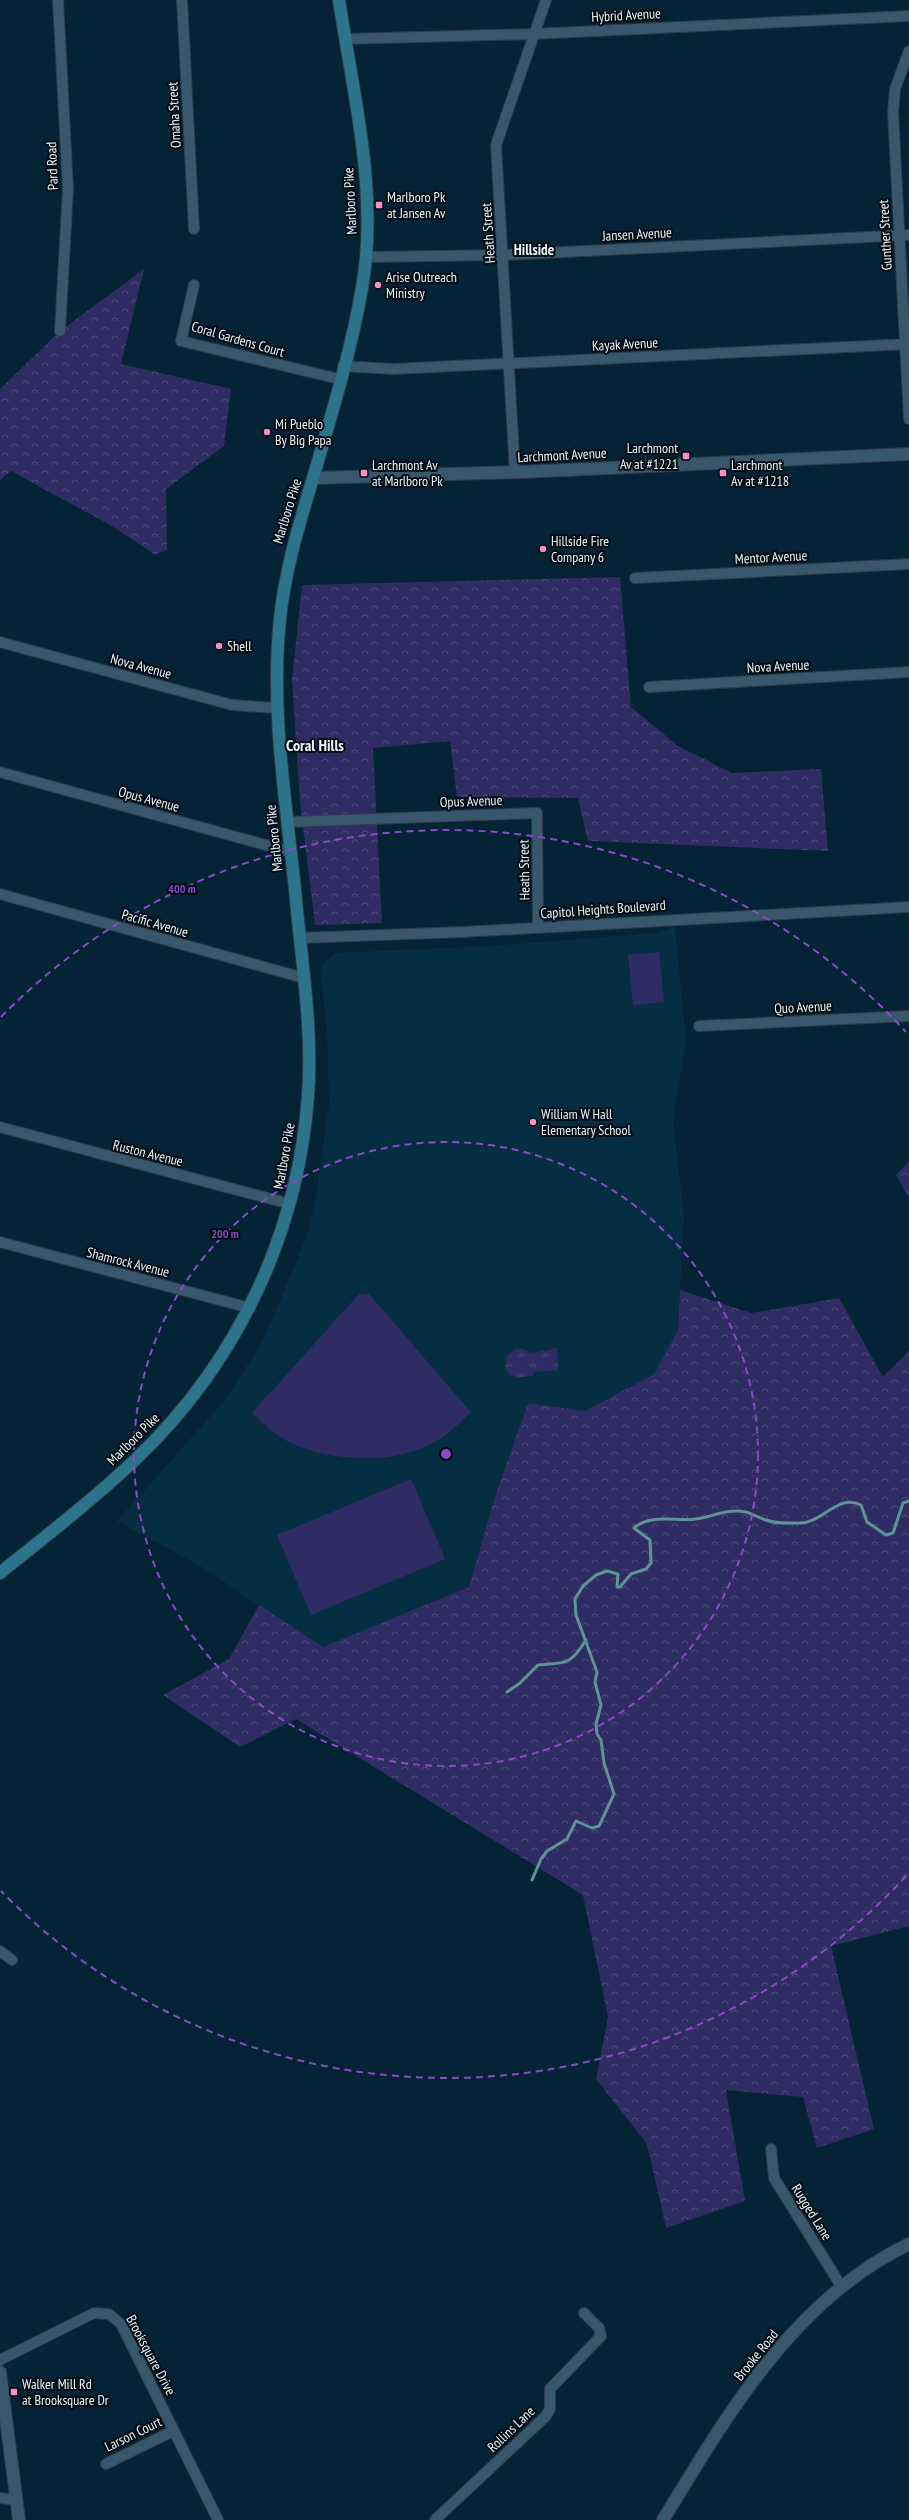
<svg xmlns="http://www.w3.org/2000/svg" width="909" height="2520" font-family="'PT Sans Narrow',sans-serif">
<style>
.built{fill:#062e43}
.grass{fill:url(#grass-tufts)}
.forest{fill:url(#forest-crowns)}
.pitch{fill:#2f2c63}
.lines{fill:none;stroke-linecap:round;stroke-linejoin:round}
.stream{stroke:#5d9495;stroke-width:3}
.minor-casing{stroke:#2f3b46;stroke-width:12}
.tertiary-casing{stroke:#2f3b46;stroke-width:14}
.secondary-casing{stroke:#2f3b46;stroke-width:14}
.minor{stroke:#39576b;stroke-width:10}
.tertiary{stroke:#39576b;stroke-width:12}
.secondary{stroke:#2c748b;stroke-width:12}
.ring{fill:none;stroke:#8c4ac8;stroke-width:2;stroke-dasharray:7 5}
.poi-dot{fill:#fb8fc4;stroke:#020b13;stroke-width:1.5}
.labels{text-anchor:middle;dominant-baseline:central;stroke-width:4;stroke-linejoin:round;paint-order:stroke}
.street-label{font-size:14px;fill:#ecf6fd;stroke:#020b13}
.poi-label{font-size:14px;fill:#ecf6fd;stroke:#020b13;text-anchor:start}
.neighbourhood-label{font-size:15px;font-weight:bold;fill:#ecf6fd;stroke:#020b13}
.quarter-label{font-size:16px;font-weight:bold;fill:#ecf6fd;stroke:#020b13}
.centre{fill:#8c4ac8;stroke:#020b13;stroke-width:2}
.ring-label{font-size:12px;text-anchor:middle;font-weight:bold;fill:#8c4ac8;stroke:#020b13;stroke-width:4;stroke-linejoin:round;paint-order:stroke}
</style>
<defs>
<pattern id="grass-tufts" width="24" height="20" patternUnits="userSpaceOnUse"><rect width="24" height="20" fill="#2f2c63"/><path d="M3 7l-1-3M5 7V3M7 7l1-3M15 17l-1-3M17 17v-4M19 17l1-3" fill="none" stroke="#4d4b7a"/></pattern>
<pattern id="forest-crowns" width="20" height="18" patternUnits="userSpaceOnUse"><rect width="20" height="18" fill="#2f2c63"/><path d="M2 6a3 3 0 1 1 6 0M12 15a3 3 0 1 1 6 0" fill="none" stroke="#4d4b7a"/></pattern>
</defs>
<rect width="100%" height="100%" fill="#042334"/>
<path class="built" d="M675,926L686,1043L673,1121L684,1216L678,1330L654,1374L585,1411L528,1403L495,1496L469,1587L322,1648L202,1567L117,1521L224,1401L263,1341L307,1236L316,1196L329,1104L327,1028L320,969L334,953L488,946L656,933Z"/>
<path class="grass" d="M557,1348L558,1370L535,1372L532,1376L516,1378L505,1370L507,1356L515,1349H524L532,1353Z"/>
<path class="forest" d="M144,269L121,364L231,389L224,446L166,489L167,550L155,555L112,526L11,471L0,480V389L60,331Z
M620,577L631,707L678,746L732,773L821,769L828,851L588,841L578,798L457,797L450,741L373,748L382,923L315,925L300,802L292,679L302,585Z
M909,1161V1198L896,1175Z
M680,1290L751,1313L839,1298L883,1377L909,1351V1926L831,1946L874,2129L817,2148L803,2097L726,2090L745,2201L666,2228L647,2144L596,2079L608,2017L583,1895L296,1719L240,1747L163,1695L229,1659L259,1605L323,1647L469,1587L495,1496L528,1403L585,1411L654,1374L678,1330Z"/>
<path class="pitch" d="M659,952L664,1002L633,1005L628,955Z
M359,1294H369L471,1412C463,1419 456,1427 448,1433C406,1466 338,1464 291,1443C276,1436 264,1424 252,1413Z
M411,1479L445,1559L311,1615L277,1535Z"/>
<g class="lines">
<path class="stream" d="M507,1692L520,1683L538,1665C566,1662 569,1667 586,1640
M532,1880L541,1859L547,1851L567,1839L576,1821L592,1828L599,1826L614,1794L604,1763L601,1740L597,1734L596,1724L601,1705L595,1682L597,1672L576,1615L575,1599L583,1586L596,1575L607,1571L618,1574L617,1587H620L631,1574L646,1569L651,1563L650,1540L634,1528C651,1513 676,1522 696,1519C713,1517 727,1508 746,1512C753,1514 759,1518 766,1520C776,1524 789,1523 799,1523C822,1524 838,1493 861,1505L867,1522L886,1535L893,1533L903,1503L909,1501"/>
<g class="minor-casing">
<path id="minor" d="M58,0L68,189L60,331
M182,0L194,229
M345,39L533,34L909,16
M909,51L895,89L893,112L909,419
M366,257L504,255L909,235
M194,285L181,341L339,379
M343,366L393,369L909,344
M515,473L496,145L546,0
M635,578L909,564
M0,642L232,705L276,708
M649,687L909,672
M0,772L291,852
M287,822L537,813L538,927
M0,894L304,978
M299,938L463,932L909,907
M699,1026L909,1016
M0,1127L290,1204
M0,1242L250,1308
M0,1951L12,1960
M771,2149L774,2178L841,2286
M0,2360L94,2313L109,2314L121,2324L218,2520
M106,2464L173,2431
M0,2498L16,2500
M435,2520L546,2416L550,2409V2389L601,2336L599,2328L584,2313"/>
</g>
<g class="tertiary-casing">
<path id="tertiary" d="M313,478L522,472L909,454
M0,2372L19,2520
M663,2520C727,2415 794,2299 909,2244"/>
</g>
<g class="secondary-casing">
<path id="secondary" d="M0,1573C46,1536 94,1499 137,1458C237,1362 298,1234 308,1096C313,1031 302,965 296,900C287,806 270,713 280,619C285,570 299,525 313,478C331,416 351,352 362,288C379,193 353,94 339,0"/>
</g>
<use href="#minor" class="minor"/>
<use href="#tertiary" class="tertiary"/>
<use href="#secondary" class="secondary"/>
</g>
<g class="ring">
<circle cx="446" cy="1454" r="312"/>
<path d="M906 1876A624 624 0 0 1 1 1891M1 1017A624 624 0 0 1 906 1032"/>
</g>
<g class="poi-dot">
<rect x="375" y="201" width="8" height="8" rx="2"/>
<circle cx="378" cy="285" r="4"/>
<circle cx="267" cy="432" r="4"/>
<rect x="682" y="452" width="8" height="8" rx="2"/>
<rect x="360" y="469" width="8" height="8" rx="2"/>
<rect x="719" y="469" width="8" height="8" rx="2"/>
<circle cx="543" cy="549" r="4"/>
<circle cx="219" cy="646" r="4"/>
<circle cx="533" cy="1122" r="4"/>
<rect x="10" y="2388" width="8" height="8" rx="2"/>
</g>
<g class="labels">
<g class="street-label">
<text transform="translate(626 15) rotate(-3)">Hybrid Avenue</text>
<text transform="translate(174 115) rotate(-93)">Omaha Street</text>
<text transform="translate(52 166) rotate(-92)">Pard Road</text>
<text transform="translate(350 201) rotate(-93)">Marlboro Pike</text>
<text transform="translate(488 233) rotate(-94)">Heath Street</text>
<text transform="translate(637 234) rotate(-3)">Jansen Avenue</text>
<text transform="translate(885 235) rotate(-93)">Gunther Street</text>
<text transform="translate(238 339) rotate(16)">Coral Gardens Court</text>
<text transform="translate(625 344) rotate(-3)">Kayak Avenue</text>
<text transform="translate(562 455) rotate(-3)">Larchmont Avenue</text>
<text transform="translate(287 511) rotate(-73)">Marlboro Pike</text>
<text transform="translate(771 557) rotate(-3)">Mentor Avenue</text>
<text transform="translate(141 666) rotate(15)">Nova Avenue</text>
<text transform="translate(778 666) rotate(-3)">Nova Avenue</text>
<text transform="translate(149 799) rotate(15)">Opus Avenue</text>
<text transform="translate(471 801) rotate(-2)">Opus Avenue</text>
<text transform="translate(274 838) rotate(-96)">Marlboro Pike</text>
<text transform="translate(524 870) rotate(-91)">Heath Street</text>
<text transform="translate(603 909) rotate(-4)">Capitol Heights Boulevard</text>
<text transform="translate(155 923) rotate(16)">Pacific Avenue</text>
<text transform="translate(803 1007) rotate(-3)">Quo Avenue</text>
<text transform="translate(148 1153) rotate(14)">Ruston Avenue</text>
<text transform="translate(284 1156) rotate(-80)">Marlboro Pike</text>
<text transform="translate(128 1262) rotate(14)">Shamrock Avenue</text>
<text transform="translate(133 1439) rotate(-45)">Marlboro Pike</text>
<text transform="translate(812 2212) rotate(58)">Rugged Lane</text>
<text transform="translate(151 2355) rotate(62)">Brooksquare Drive</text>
<text transform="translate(756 2355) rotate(-51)">Brooke Road</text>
<text transform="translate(511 2429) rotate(-44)">Rollins Lane</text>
<text transform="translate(133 2434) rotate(-26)">Larson Court</text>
</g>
<g class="poi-label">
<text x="387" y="197">Marlboro Pk<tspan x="387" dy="16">at Jansen Av</tspan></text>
<text x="386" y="277">Arise Outreach<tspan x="386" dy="16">Ministry</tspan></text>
<text x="275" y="424">Mi Pueblo<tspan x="275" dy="16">By Big Papa</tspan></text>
<text x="678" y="448" text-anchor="end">Larchmont<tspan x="678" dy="16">Av at #1221</tspan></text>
<text x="372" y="465">Larchmont Av<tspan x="372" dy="16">at Marlboro Pk</tspan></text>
<text x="731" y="465">Larchmont<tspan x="731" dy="16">Av at #1218</tspan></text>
<text x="551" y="541">Hillside Fire<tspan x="551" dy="16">Company 6</tspan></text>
<text x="227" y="646">Shell</text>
<text x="541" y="1114">William W Hall<tspan x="541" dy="16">Elementary School</tspan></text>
<text x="22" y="2384">Walker Mill Rd<tspan x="22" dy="16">at Brooksquare Dr</tspan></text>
</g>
<g class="neighbourhood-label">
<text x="534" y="249">Hillside</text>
</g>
<g class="quarter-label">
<text x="315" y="745">Coral Hills</text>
</g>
</g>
<circle cx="446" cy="1454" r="6" class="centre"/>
<g class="ring-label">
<text x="182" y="893">400 m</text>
<text x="225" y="1238">200 m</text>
</g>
</svg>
